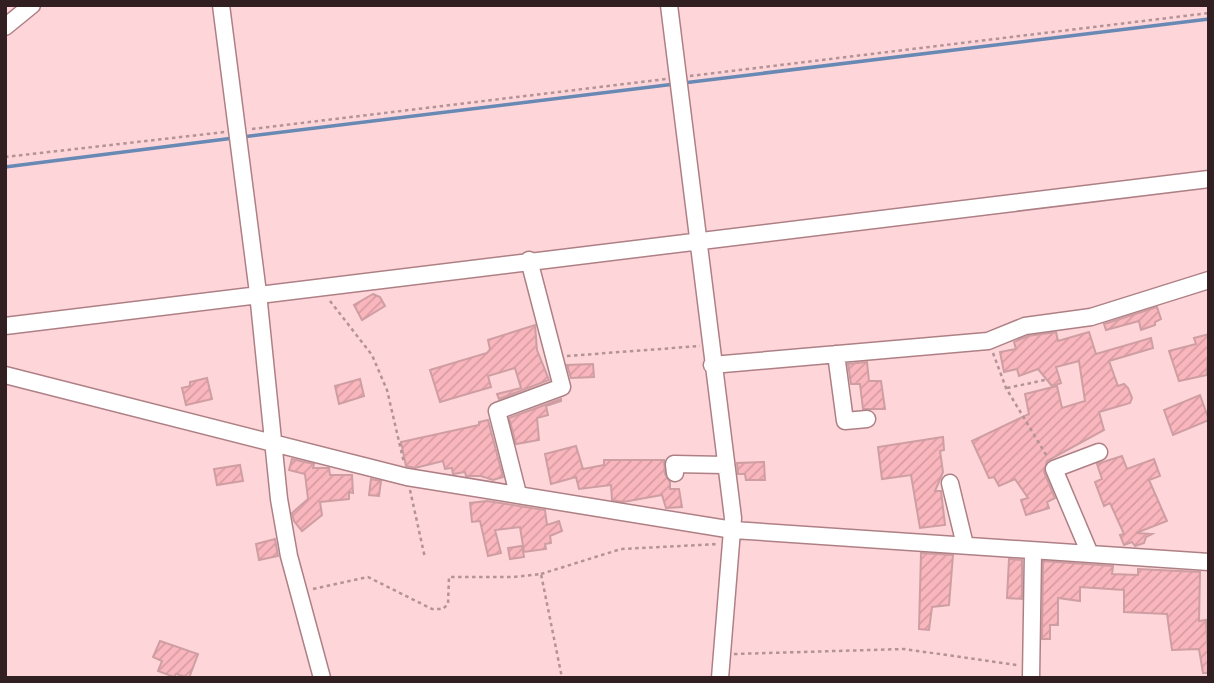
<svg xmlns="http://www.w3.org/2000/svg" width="1214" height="683" font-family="'Sofia Sans Condensed',sans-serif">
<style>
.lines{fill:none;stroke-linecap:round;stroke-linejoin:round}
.stream{stroke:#6789b4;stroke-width:3.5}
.building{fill:url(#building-hatch);stroke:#ce9ea3;stroke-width:2}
.minor-casing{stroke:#ae8085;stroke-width:19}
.path{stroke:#b39396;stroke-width:2.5;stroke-dasharray:3.5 3.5;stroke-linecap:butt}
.minor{stroke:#fff;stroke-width:16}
</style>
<defs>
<pattern id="building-hatch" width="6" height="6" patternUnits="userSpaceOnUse" patternTransform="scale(1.75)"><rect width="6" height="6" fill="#fab6bd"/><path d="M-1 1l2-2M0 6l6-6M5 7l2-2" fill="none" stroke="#d79ca2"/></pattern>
</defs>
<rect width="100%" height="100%" fill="#fed5d9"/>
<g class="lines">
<path class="stream" d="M683,83L1209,19
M242,137L675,84
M5,167L234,138"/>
</g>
<path class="building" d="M373,294L380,297L385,306L362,320L354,305Z
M1157,307L1161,319L1155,322V325L1141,330L1139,321L1106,330L1104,324Z
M535,325L537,350L549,380L499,399L497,394L521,388L515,368L488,376L491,387L440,402L430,370L487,353L490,349L488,340Z
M1056,332L1058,341L1089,332L1096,354L1151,338L1153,348L1109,361L1118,386L1124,384L1128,388L1132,398L1130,403L1099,412L1104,430L1047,461L1044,472L1055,498L1047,502L1049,508L1026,515L1021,500L1028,498L1015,479L999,486L994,477L989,478L972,441L1029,414L1025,394L1057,386L1062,408L1085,401L1079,361L1056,367L1061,383L1052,386L1038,369L1019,376L1017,369L1004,372L1000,352L1016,349L1014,342L1028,336Z
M1209,334L1207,375L1179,381L1169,351L1196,344L1194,338Z
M867,362L869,381H881L885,409H863L860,384H851L848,364Z
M593,364L594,377L571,378L567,365Z
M207,378L212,399L186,405L182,388L190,386V382Z
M360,379L364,396L339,404L335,386Z
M1200,395L1209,420L1173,435L1164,410Z
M561,399V401L546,406L548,415L537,418L539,440L516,444L509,418Z
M488,420L503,477L493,480L481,476H466L465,472L453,474L452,468L445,469L443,461L415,468L406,466L401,442L479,425V422Z
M943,437L944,450L940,451L943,472L935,491H941L945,525L920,528L911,475L882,479L878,447Z
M576,446L583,469L604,465V460H664L665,474L670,482V489H679L682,507L666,508L662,495L623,502L612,500L611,485L579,489L576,477L551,484L545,454Z
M1122,456L1127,469L1154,459L1160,476L1149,480L1167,521L1136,533L1152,534L1146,537L1144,543L1135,546L1132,542L1124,545L1120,535L1124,534L1110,503L1104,506L1095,482L1102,479L1097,464Z
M292,459L314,464L313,468H329L330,475H352L353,493L349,492V499L320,502L322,515L302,531L294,521L292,513L308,499L305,474L289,470Z
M764,462L765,480H746L745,474H738L737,463Z
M240,465L243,481L217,485L214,469Z
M371,479L381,481L379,496L369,495Z
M487,501L545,510L547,525L559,521L562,531L550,536L551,543L545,544L546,549L524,552L520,527L495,530L501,553L488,556L480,521L472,522L470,503Z
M275,539L278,556L259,560L256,544Z
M522,546L524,557L510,559L508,548Z
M921,553L953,555L949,605L932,607L929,630L919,629Z
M1009,559L1022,560V599L1007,598Z
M1043,561L1113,566L1112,574L1138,575V569L1200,572L1199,621L1206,620L1209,673H1203L1199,649L1172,650L1167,614L1124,612V590L1080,587V601L1058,598V625H1050V639H1042Z
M160,641L198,654L189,678L176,674L174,677L158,671L162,661L153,657Z"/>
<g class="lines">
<g class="minor-casing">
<path id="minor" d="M221,5L258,293L279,499L289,556L322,678
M669,5L733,518L720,678
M5,27L32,5
M5,326L1209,179
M836,354L845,421L867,419
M712,365L988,341L1025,326L1091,317L1209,280
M5,375L407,477L733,530L1209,562
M675,473L674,464L724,465
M950,483L965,545
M518,494L497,411L562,387L529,260
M1090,554L1054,469L1099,452
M1031,678L1033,552"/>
</g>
<path class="path" d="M690,76L1209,13
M252,129L666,79
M5,157L225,132
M330,301L372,355L387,390L404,463
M993,353L1006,388L1048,458
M567,356L700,346
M1007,388L1045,380
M410,490L425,558
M541,574L621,549L719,544
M313,589L368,577L432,609H443L448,604L449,577H514L541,574L562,678
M734,654L904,649L1017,665"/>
<use href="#minor" class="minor"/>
</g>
<rect width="1214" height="683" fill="none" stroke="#311f21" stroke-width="14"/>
</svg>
